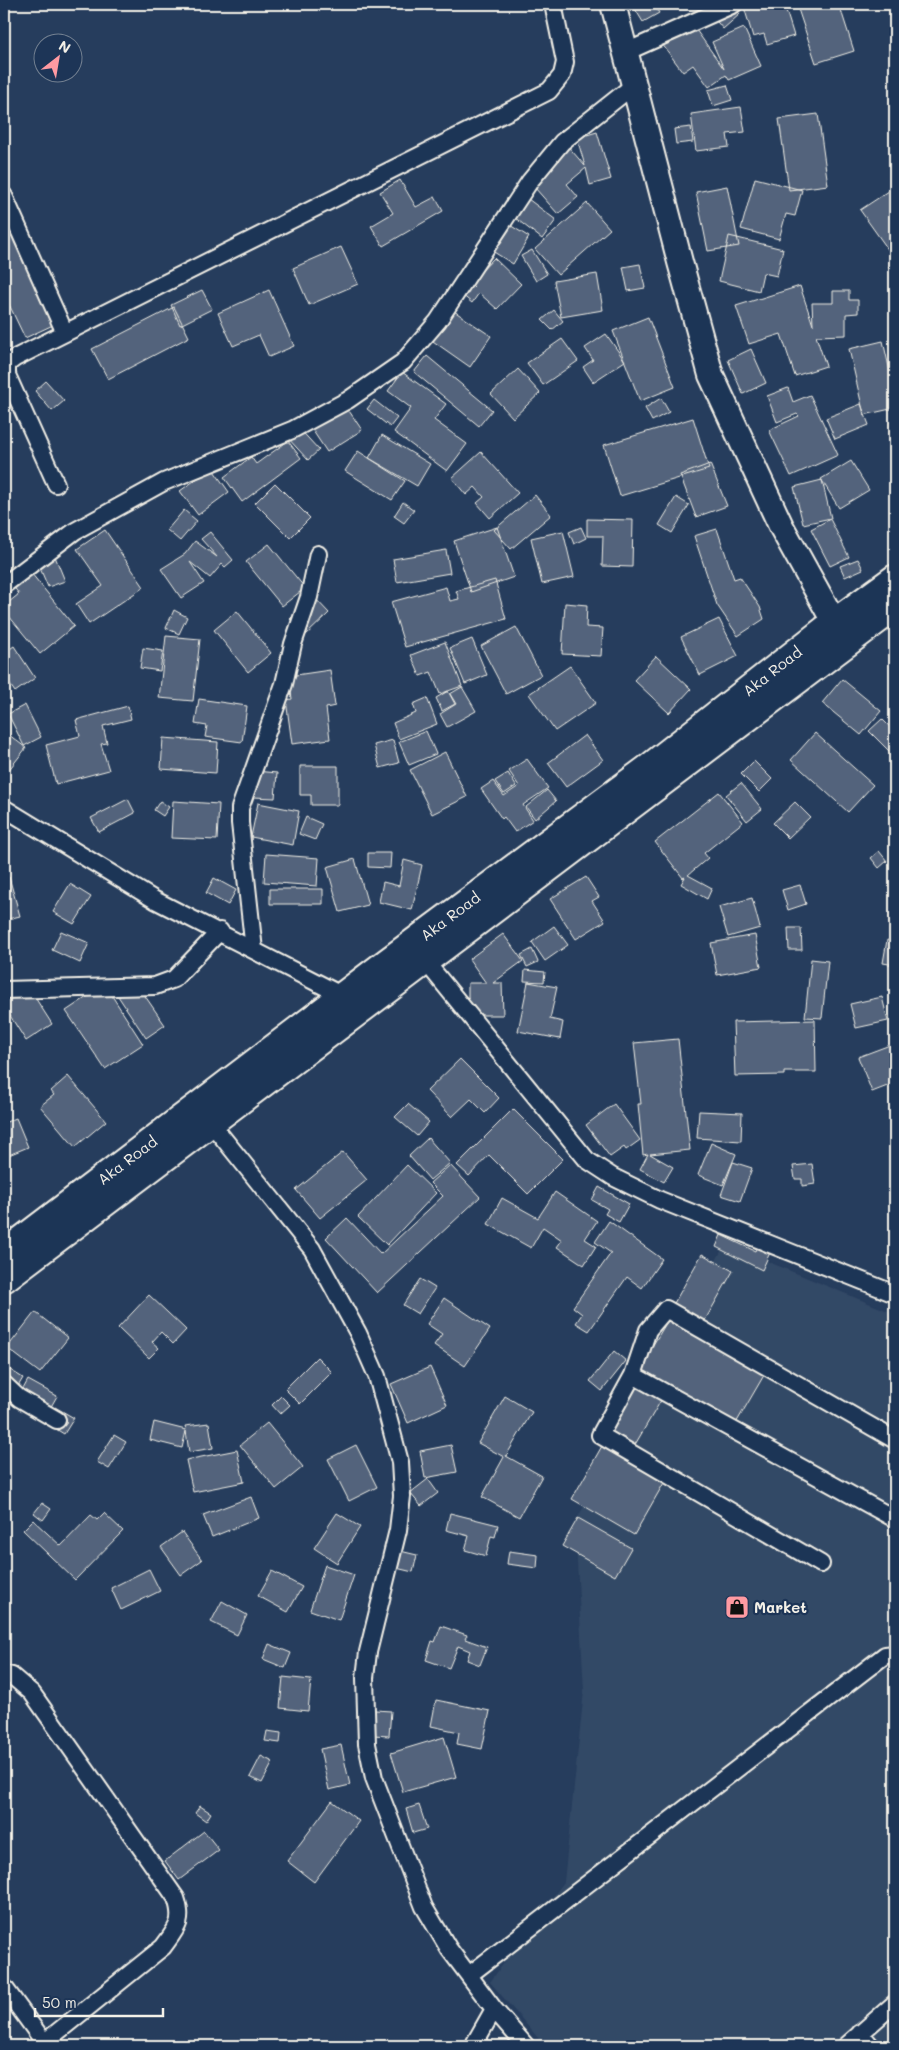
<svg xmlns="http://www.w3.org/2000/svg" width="899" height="2050" font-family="Mali,sans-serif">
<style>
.built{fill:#334966}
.building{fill:#52647b;stroke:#f4f1e8}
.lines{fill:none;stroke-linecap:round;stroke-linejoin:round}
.street-casing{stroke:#f4f1e8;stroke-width:20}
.secondary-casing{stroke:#f4f1e8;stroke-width:28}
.primary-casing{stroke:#f4f1e8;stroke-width:30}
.street{stroke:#1d3557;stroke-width:16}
.secondary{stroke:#1d3557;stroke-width:24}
.primary{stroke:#1d3557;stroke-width:26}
.labels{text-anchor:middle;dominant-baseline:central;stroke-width:4.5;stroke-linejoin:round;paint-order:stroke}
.street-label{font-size:15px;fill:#f4f1e8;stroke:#1d3557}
.poi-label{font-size:15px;font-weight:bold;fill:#f4f1e8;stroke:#1d3557;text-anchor:start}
</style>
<rect width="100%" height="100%" fill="#263d5d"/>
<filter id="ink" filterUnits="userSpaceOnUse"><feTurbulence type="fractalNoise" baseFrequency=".02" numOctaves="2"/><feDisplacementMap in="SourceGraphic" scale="10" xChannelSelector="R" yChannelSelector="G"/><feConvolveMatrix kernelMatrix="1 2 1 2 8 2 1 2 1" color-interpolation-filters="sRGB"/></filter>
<g filter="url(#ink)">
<path class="built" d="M725,1244L895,1314V2046H545L490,1982L564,1882L584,1691L575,1523Z"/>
<path class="building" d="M632,4H654L659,13L643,22Z
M731,4L740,14L723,29L713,17Z
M753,4H784L794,36L767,44L764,34L753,37L744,7Z
M815,4H839L854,51L816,63L798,9Z
M691,23L724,69L712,42L744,28L761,66L729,80L726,75L709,87L693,65L683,72L662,44Z
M727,85L732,100L713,106L708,90Z
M741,107L745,132L727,134L729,147L696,151L691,114Z
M818,114L828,185L789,190L779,119Z
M691,127L693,142L676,144L674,129Z
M597,132L611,179L590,185L586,168L567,184L578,197L558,214L527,179L566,144L585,166L577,138Z
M755,178L802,190L795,216L786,214L779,239L741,229Z
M400,180L416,207L435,197L443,211L383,246L371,226L393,213L380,192Z
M727,186L739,246L708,251L696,192Z
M889,191L895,199V253L892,255L860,210Z
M528,199L556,220L542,239L514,217Z
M587,203L610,229L558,275L535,249Z
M4,219L53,325L25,338L4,294Z
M505,222L529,237L513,264L489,249Z
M729,236L783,249L777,276L763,273L759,291L719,281Z
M341,247L358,284L309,305L293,268Z
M532,250L547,274L536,281L521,256Z
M494,258L521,284L497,309L479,293L472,303L456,290L464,280L474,287L470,283Z
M895,261V275L888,267Z
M640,264L645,288L628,291L623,267Z
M597,274L603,310L561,317L554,281Z
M800,286L813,325L812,303H833V291H849V300H858V313L846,314V335L816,336L826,366L795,376L781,334L749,344L736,306Z
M202,290L212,309L180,325L171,305Z
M269,290L294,346L269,357L259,335L233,346L218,313Z
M174,307L189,337L108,379L92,349Z
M451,309L491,336L470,367L430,339Z
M554,310L563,321L552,330L542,320Z
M648,317L675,387L640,401L613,331Z
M606,334L625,361L593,382L583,367L593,360L585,348Z
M562,339L578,361L543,385L527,363Z
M883,341L895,393V408L864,415L849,349Z
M751,349L766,383L743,394L728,360Z
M427,356L492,410L479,426L414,372Z
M518,369L540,393L513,418L491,394Z
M402,372L446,404L434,420L467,444L447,471L394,432L411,408L388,391Z
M46,381L64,401L52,411L35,391Z
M788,388L793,402L810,395L838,455L791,476L769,430L799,416L797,414L777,422L767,396Z
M661,398L669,412L652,421L645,408Z
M374,400L397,418L390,427L367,409Z
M343,402L362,430L327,452L309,425Z
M861,404L869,425L835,439L826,418Z
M693,418L709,469L620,496L604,445Z
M297,426L319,450L308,460L286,436Z
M382,435L430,464L417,486L369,458Z
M288,441L301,458L242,502L224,477L251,457L256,464Z
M358,451L405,481L392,500L345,471Z
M481,452L518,493L490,518L477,503L484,497L475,487L466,495L452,478Z
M851,461L869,490L839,508L821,479Z
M710,464L727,506L696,517L680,475Z
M212,468L229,492L198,515L180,491Z
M822,480L831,518L803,524L794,487Z
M275,483L310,518L290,538L255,503Z
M535,495L551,515L511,549L494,530Z
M676,497L689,505L672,533L659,525Z
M403,502L414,510L404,523L394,516Z
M184,510L197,521L180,541L167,530Z
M587,519L633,520L632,567L602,566L603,536H587Z
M830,519L849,557L830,566L811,529Z
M497,527L514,577L471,592L454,541Z
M581,527L586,538L574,544L569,532Z
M717,529L734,579L740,577L760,607L764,619L738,636L717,605L694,536Z
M105,530L144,587L89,624L76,604L103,586L77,549Z
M563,531L574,577L542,584L531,538Z
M210,532L233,560L225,567L222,564L210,578L190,562L204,583L181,598L161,569L185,554L195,541L217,557L201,539Z
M269,544L305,588L282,606L246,562Z
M446,550L450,573L397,582L393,559Z
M54,554L65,581L48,587L37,561Z
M858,559L863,569L845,577L840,566Z
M27,568L74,626L40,654L4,610V606L19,594L10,582Z
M495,580L506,619L405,647L391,602L446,587L450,601L459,599L456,591Z
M313,596L329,613L305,636L290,619Z
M565,603L587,605L586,627L603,628L601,656L562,654Z
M174,610L187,617L179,634L166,628Z
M237,611L271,653L248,672L214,630Z
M719,619L738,656L700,675L681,637Z
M516,627L541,675L506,694L481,646Z
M166,636L200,639L193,701L159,698Z
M472,639L487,675L465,684L450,648Z
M445,642L462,686L440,694L431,672L420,676L411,655Z
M14,646L35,678L15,692L4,676V653Z
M143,648L163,651L160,671L140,668Z
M656,656L691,689L669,713L634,680Z
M570,666L596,703L555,731L529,694Z
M330,670L335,706L326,708L330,739L292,744L286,700L292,699L289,676Z
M842,679L881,711L861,735L822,703Z
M462,687L476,711L447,727L440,714L456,704L450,694Z
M448,691L455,704L442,711L436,698Z
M427,698L437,724L399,739L393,723L416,713L413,704Z
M199,699L247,706L242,742L205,737L207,726L195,724Z
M25,705L41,737L24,746L8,714Z
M128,706L131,719L103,726L107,743L101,744L109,770L56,784L46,745L80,736L76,720Z
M882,719L895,732L894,756L869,731Z
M4,731L26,748L4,776Z
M426,731L436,754L409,765L399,742Z
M815,733L873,785L848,812L791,760Z
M585,735L603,760L566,787L548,763Z
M163,738L218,742L216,773L161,769Z
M393,740L399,763L380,768L374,745Z
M445,752L467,797L432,814L410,770Z
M527,759L548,788L523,805L533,820L515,832L504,817L502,819L481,789L493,781L504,796L519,786L509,771Z
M754,761L772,779L759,792L741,774Z
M300,766H338V805H311V795H300Z
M255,771L277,773L275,798L253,797Z
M508,773L516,786L504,794L495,781Z
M741,783L762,809L747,821L726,795Z
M547,790L556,801L535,819L526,807Z
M719,792L743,822L704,853L708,858L688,875L712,888L707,899L681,884L685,877L683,878L655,842Z
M128,799L135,813L99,832L91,818Z
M160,801L169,807L163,816L154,810Z
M173,801L219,804L217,840L171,838Z
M795,802L810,817L788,838L773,823Z
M258,803L299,811L293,845L251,837Z
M306,817L322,824L315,840L299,834Z
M879,851L887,861L879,868L871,858Z
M368,853H391L390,868L368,867Z
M266,854L319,858L317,886L264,882Z
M355,859L368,905L340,912L327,867Z
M404,860L422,865L412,910L379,902L383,882L399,886Z
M9,877L20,916L4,920V878Z
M586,877L599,897L592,901L605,921L576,939L550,899Z
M214,878L236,890L228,905L206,893Z
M70,884L91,897L74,924L53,912Z
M800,885L806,904L788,910L782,890Z
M270,889H323V904H270Z
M752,898L760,928L728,937L719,907Z
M554,926L568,945L545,961L532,942Z
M788,928H801L802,950H789Z
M61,931L89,943L80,963L52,950Z
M503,934L523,961L493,983H502L503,1015H468V983H486L469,959Z
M755,935L761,967L717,975L711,943Z
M887,940L895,942V965L883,963Z
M532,949L538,962L527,967L521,955Z
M811,959L828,961L822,1018L805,1017Z
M525,970L545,972L544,982L524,981Z
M134,980L165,1025L146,1038L116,993Z
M528,982L557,987L550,1019L563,1022L560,1039L518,1031Z
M27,985L52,1024L26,1041L4,1006V1000Z
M105,985L143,1044L105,1069L66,1011Z
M882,997L888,1021L856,1028L850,1004Z
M815,1020L816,1072H784V1075L735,1076L733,1022Z
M678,1039L690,1150L650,1154L673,1167L664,1182L640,1169L648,1154L643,1155L638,1104H641L634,1043Z
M890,1045L895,1058V1083L872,1092L858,1057Z
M460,1059L499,1098L485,1113L471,1099L452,1117L427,1091Z
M68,1076L106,1121L75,1147L40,1106L54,1095L51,1091Z
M408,1104L429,1122L417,1136L395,1117Z
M614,1104L640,1140L626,1150L624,1147L610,1157L586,1125Z
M513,1109L563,1159L528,1194L489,1155L469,1176L457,1165Z
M699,1111L742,1113L741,1141L697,1138Z
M16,1118L28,1147L4,1157V1123Z
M428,1138L450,1163L430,1180L409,1156Z
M711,1143L736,1154L723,1185L698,1175Z
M343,1152L367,1180L320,1218L296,1190Z
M733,1162L752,1168L740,1201L721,1195Z
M812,1164L815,1184L802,1186V1179H795L793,1166Z
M407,1165L436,1193L387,1245L358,1217Z
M450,1165L480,1197L377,1293L326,1238L347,1218L381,1254L443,1196L430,1183Z
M599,1187L629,1204L619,1222L605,1214L608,1209L592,1200Z
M555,1192L597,1221L585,1239L596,1246L584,1265L557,1247L562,1240L543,1227L531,1248L488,1224L502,1198L538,1218Z
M609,1221L662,1259L642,1288L627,1277L589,1331L576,1323L582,1314L573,1307L611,1253L595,1242Z
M721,1235L755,1251L760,1240L773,1246L762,1270L716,1247Z
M702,1254L733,1271L704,1322L673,1305Z
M420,1279L435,1288L418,1314L403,1305Z
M149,1295L186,1330L173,1344L161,1332L152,1342L159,1348L149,1358L118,1328Z
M444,1298L490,1329L465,1366L434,1345L442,1334L427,1324Z
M35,1312L68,1338L40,1373L7,1348Z
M671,1315L767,1370L735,1425L639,1368Z
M614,1351L626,1361L602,1391L590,1381Z
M317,1357L332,1372L300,1404L285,1389Z
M4,1366L23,1378L11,1398L4,1394Z
M430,1367L447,1405L408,1423L391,1384Z
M28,1380L57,1396L44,1419L16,1402Z
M635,1381L663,1397L633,1448L605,1432Z
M281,1396L290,1405L280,1414L272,1405Z
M505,1396L532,1412L506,1456L542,1476L519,1517L482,1497L504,1457L478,1443Z
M55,1407L74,1418L64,1434L46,1423Z
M154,1422L186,1430L185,1426L209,1423L213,1448L189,1452L186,1431L182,1448L150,1440Z
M267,1423L303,1467L276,1489L240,1445Z
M114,1435L126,1442L109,1469L97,1462Z
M356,1445L377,1487L349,1501L328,1459Z
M451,1445L457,1472L425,1478L420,1451Z
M602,1446L665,1481L634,1535L572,1499Z
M237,1450L244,1482L193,1492L186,1460Z
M428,1479L438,1493L421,1506L410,1493Z
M251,1497L259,1518L212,1537L203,1515Z
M42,1503L51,1509L43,1520L34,1513Z
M104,1513L123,1531L75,1580L23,1530L33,1520L61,1546L91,1515L97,1520Z
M337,1513L360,1527L337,1563L314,1548Z
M450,1513L498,1525L495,1537L491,1536L486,1556L465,1550L469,1536L446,1530Z
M578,1518L631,1548L615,1576L562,1546Z
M182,1532L202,1560L181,1575L161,1547Z
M396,1550L417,1555L413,1572L392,1567Z
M509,1551L538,1555L537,1568L507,1564Z
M325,1565L354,1575L339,1620L310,1610Z
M149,1569L160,1591L121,1610L111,1588Z
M272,1571L302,1587L288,1612L258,1596Z
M222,1601L247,1615L237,1635L211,1622Z
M441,1626L467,1635L465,1639L487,1647L480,1665L467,1660L470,1651L458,1646L449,1668L426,1660L432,1641L435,1642Z
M269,1644L291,1653L285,1668L263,1659Z
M283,1677L311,1680L308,1711L280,1708Z
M436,1700L490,1711L482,1749L457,1744L459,1732L431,1726Z
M375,1710L391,1711L389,1736L373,1735Z
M267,1731L281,1733L280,1743L265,1741Z
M444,1737L456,1777L403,1792L391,1753Z
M341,1745L350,1785L329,1790L320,1749Z
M261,1756L273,1762L262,1783L250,1777Z
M332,1801L359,1821L314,1882L287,1861Z
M419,1805L427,1829L413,1833L406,1809Z
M200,1806L211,1813L206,1821L195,1813Z
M204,1831L219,1850L179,1880L165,1861Z"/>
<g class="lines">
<g class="street-casing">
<path id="street" d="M626,52L734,4
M4,196L65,333
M56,484L7,375V364L15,358L549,91L562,75L565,62L553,4
M4,585L75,531L164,482L292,430L348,400L403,362L438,321L530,181L562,142L634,85
M4,808L155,900L343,996
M254,950L240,823V808L284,684L293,644L309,597L318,554
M426,962L587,1160L613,1177L660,1200L895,1294
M4,990L155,986L174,979L220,931
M211,1123L312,1249L358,1333L377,1376L400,1462L402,1496L398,1530L368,1652L365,1678L367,1744L374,1778L424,1907L449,1949L494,2009L526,2046
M633,1375L895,1519
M4,1384L19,1398L57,1420
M821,1564L600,1435L633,1375L648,1330L666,1309L895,1440
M4,1674L12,1676L32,1693L176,1898C184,1922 177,1928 163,1947L40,2046
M469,1975L885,1655L895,1654
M4,1987L44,2042
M860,2033L871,2046
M473,2046L494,2009
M846,2046L895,2003"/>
</g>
<g class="secondary-casing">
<path id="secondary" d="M613,4L680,262L711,375L781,526L843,638"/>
</g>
<g class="primary-casing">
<path id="primary" d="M4,1253L384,964L648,768L833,623L895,578
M4,1279L895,607"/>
</g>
<use href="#street" class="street"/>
<use href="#secondary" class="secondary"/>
<use href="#primary" class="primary"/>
</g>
</g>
<defs>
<g id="shop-square" transform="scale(1.25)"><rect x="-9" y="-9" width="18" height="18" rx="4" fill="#ff9aa2" stroke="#1d3557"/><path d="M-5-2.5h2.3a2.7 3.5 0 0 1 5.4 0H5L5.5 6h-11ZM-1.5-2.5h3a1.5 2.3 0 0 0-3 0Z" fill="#111"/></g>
</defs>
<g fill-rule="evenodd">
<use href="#shop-square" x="737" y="1607"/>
</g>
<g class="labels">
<g class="street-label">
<text transform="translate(772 671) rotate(-38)">Aka Road</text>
<text transform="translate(450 916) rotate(-37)">Aka Road</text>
<text transform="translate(127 1160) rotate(-37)">Aka Road</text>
</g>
<g class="poi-label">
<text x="754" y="1607">Market</text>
</g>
</g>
<rect width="899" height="2050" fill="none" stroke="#1d3557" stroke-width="20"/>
<rect x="10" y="10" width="879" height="2030" fill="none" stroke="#f4f1e8" stroke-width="2" filter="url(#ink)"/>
<g transform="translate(58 58) rotate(31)"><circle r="24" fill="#1d3557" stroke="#738091"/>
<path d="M0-4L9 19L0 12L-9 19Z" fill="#ff9aa2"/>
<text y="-8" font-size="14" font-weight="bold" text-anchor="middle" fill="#f4f1e8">N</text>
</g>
<path d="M35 2008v8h128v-8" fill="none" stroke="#f4f1e8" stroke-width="2.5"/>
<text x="42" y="2008" font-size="15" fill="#f4f1e8" stroke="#1d3557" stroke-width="4" paint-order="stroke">50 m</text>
</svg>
